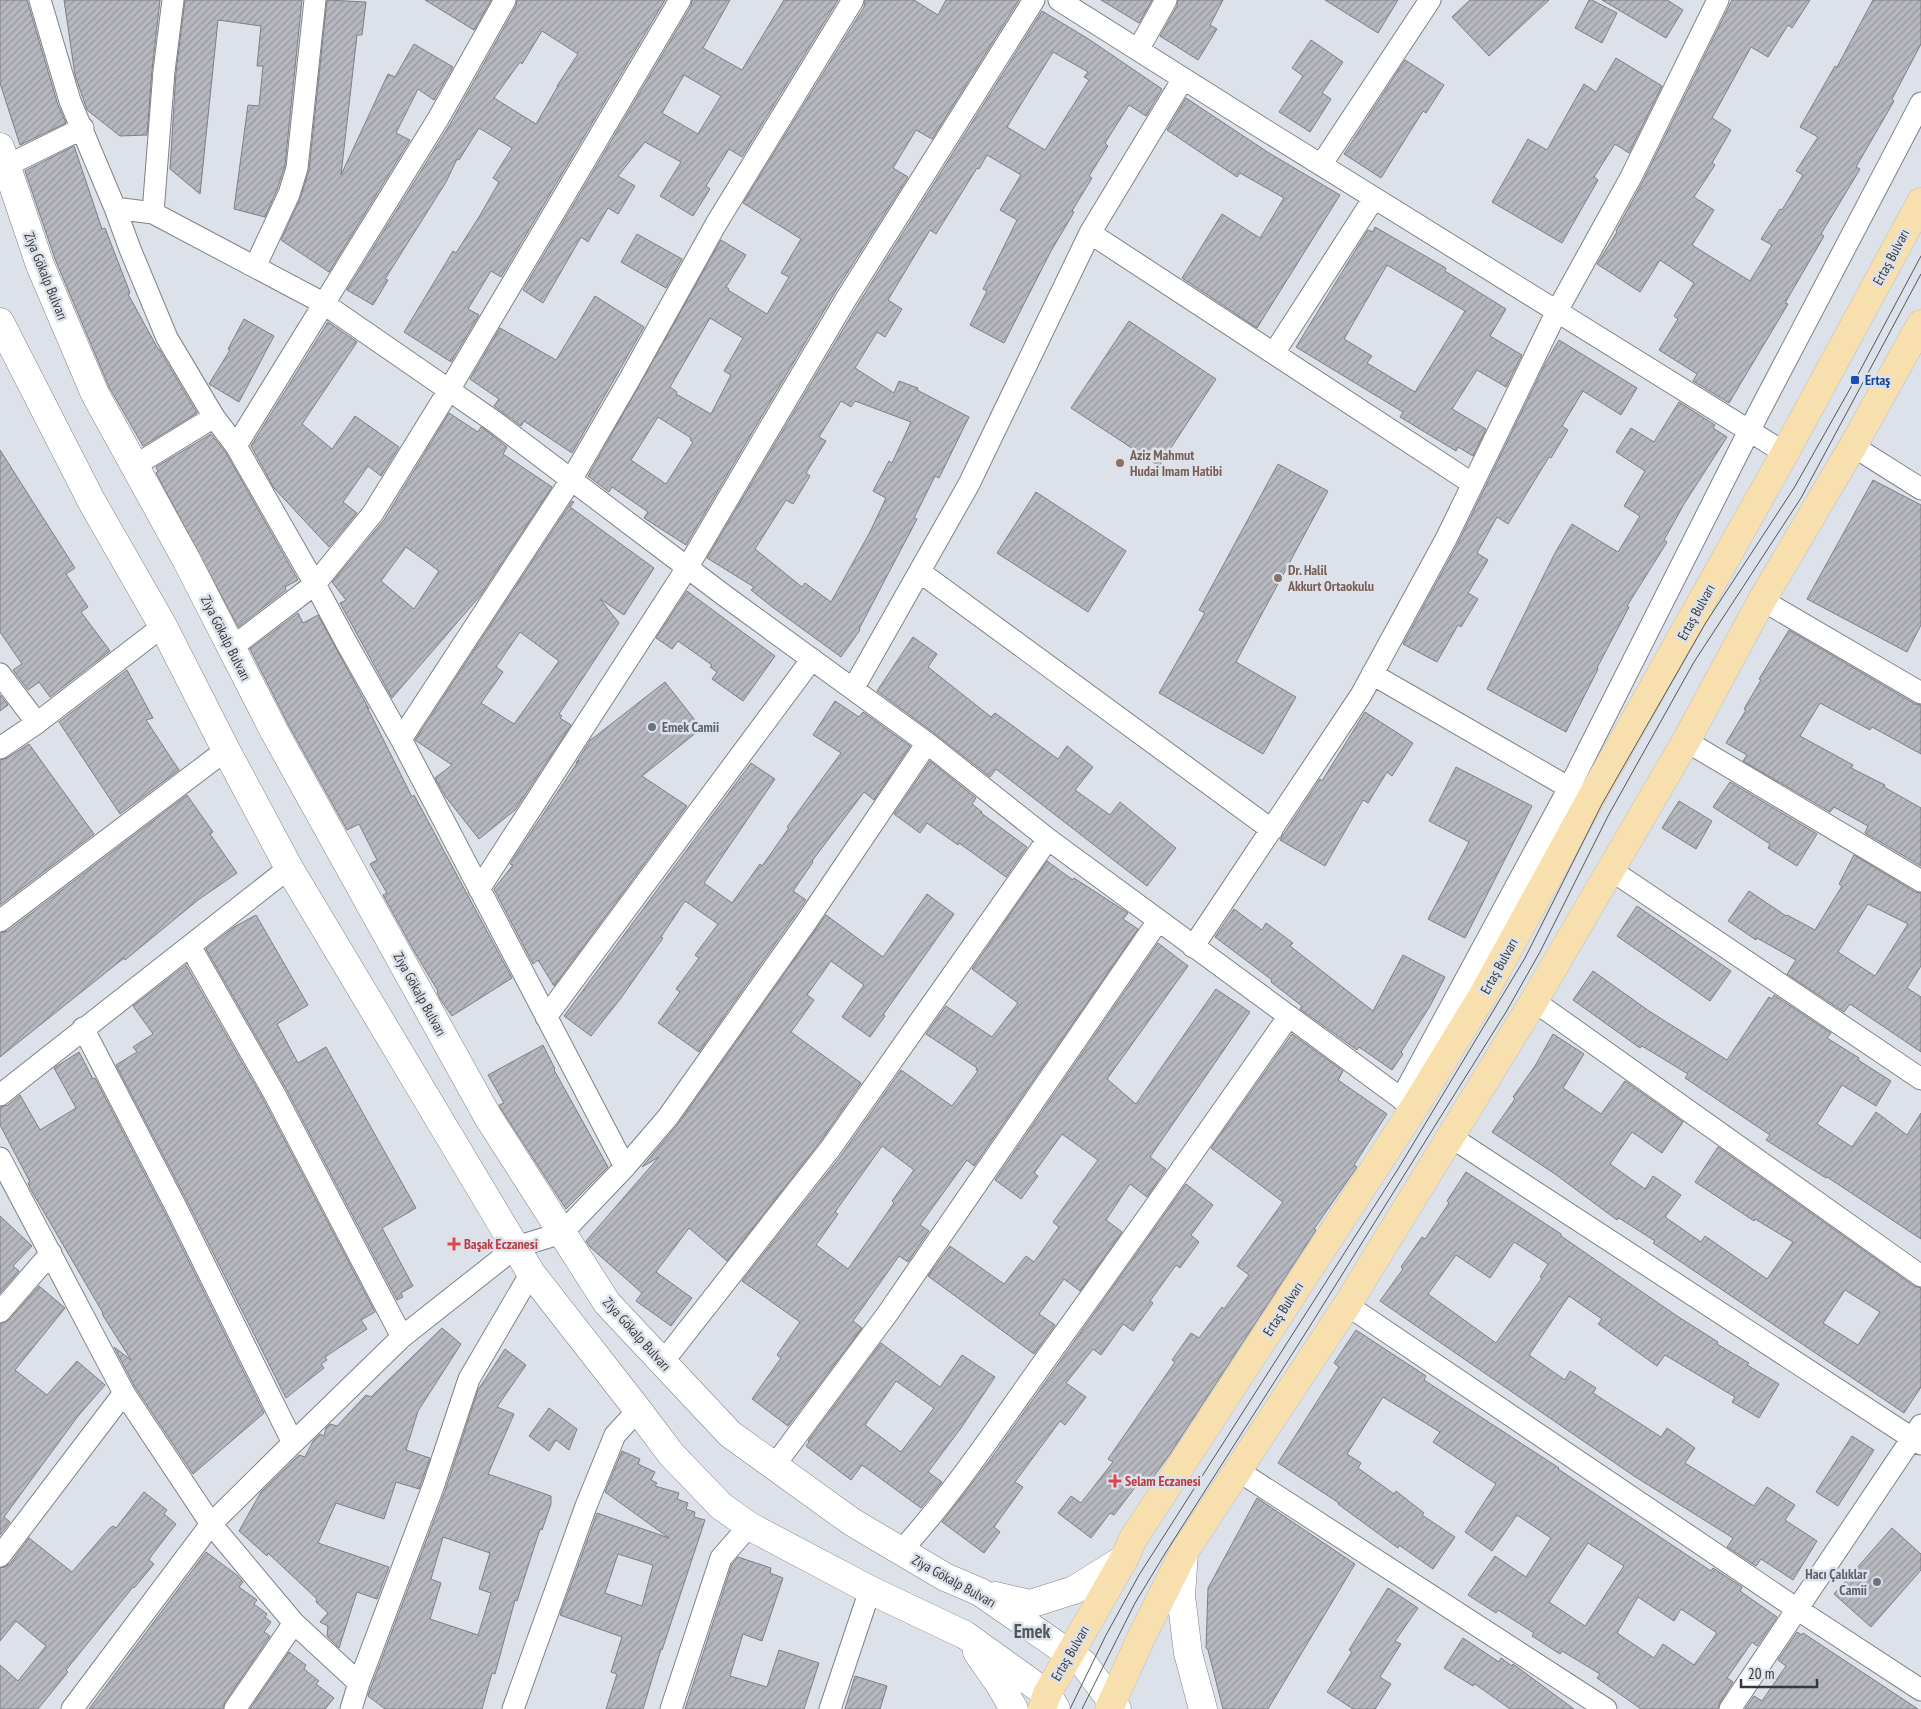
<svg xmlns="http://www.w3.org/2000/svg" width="1921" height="1709" font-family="'PT Sans Narrow',sans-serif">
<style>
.building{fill:url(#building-hatch);stroke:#7e7e86;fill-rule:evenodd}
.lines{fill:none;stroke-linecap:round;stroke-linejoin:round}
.minor-casing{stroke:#7e8289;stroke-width:23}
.secondary-casing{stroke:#7e8289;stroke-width:29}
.primary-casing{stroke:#bfbfc0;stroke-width:29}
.minor{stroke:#fff;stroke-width:21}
.secondary{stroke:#fff;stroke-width:28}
.primary{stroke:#f7e0ad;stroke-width:28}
.tram{stroke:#525458;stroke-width:1}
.transit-dot{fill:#1a4fb4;stroke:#dde2ea;stroke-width:2}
.education-dot{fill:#8d6e63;stroke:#dde2ea;stroke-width:2}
.worship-dot{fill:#6b7280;stroke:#dde2ea;stroke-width:2}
.health-dot{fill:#e0444e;stroke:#dde2ea;stroke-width:2}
.labels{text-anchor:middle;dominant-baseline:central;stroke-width:5;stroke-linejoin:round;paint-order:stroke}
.street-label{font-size:14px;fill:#36383b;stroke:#dde2ea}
.transit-label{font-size:14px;font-weight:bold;fill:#164399;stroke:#dde2ea;text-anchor:start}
.education-label{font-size:14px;font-weight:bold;fill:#785e54;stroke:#dde2ea;text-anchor:start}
.worship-label{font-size:14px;font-weight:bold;fill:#5b616d;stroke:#dde2ea;text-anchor:start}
.health-label{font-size:14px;font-weight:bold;fill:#be3a42;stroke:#dde2ea;text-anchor:start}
.district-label{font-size:19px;font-weight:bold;fill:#52565d;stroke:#dde2ea}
</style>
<defs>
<pattern id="building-hatch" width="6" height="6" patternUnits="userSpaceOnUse" patternTransform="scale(1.25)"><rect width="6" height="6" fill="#b7b7bf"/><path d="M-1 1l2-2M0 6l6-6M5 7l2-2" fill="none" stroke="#96969c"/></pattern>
</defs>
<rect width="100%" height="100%" fill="#dde2ea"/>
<path class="building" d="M0,0H27L58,105L66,123L20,145L0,83Z
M64,0H160L152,70L147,135L120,136L87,110L75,75Z
M185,0H302L285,165L277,190L265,217L234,209L248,105L259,106L263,66H257L261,26L218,20L200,194L170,169L176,72Z
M327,0L366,2L362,35H357L341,175L388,74L395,77L414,44L453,67L434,100L418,89L396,133L410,140L329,272L281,240L300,199L309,170Z
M425,0H491L474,30Z
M517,0H665L501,277L491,271L468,309L479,315L451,362L404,332L453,251L456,253L479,217L499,182L493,178L512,148L479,128L459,160L457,159L446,182L385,279L388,280L373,305L347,290L449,126L516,6ZM542,31L578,54L557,86H558L536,124L494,98L520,62L522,64Z
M692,0H730L703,48L742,70L784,0H838L742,157L729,149L706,186L710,189L693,216L660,196L681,162L645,142L618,176L635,186L618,214L608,208L588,242L581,237L543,303L523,290L691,6ZM684,75L721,96L698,134L662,113Z
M865,0H914L938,15L946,0H1019L932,139L916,130L893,168L908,177L835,292L686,545L644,518L648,512L612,487L609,492L588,476L721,240L746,255L726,287L729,289L728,290L767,314L789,277L781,273L801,239L743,203L864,7ZM710,318L743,338L724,371L731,375L711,414L676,394L677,392L670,387ZM658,417L691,438L690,440L693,442L666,484L631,460Z
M1101,0H1152L1139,23Z
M1178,0H1223L1210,25L1217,29L1198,60L1160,36L1177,6Z
M1325,0H1398L1378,33Z
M1470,0H1549L1489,56L1452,17Z
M1589,0H1592L1617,13L1602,43L1575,28Z
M1602,0H1667L1683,10L1666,38Z
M1732,0H1810L1792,28L1788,25L1768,57L1751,47L1712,118L1731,130L1712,163L1715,165L1694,197L1714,210L1692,245L1750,281L1772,245L1761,239L1780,209L1782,210L1803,175L1796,171L1818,137L1800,127L1835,66L1837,67L1873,0H1921V44L1892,99L1894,101L1856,167L1860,169L1821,234L1824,236L1785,303L1788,304L1729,403L1693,381L1697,374L1659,350L1678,319L1674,316L1694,283L1660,260L1640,292L1597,264L1617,232L1616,231L1642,183Z
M1042,11L1087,38L1162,89L1146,116L1129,105L1105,143L1108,146L1089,176L1092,178L1072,211L1074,212L1051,251L1004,343L970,325L987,291L983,289L1017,220L1000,210L1021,175L987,155L979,169L977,168L936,234L930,230L888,300L902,309L885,337L877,332L855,368L894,393L899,381L918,388L917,390L969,417L939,478L935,476L914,518L917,519L859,629L860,630L841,657L771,606L751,590L754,587L707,558L857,306ZM1053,52L1088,72L1084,77L1089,80L1045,150L1007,127ZM841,401L851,407L855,401L911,422L892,463L889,461L873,491L886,498L870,532L831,602L805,583L802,587L755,549L786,500L793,504L810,476L806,473L826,441L819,437Z
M1311,40L1343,62L1322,93L1331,99L1310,132L1279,112L1303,76L1292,68Z
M1616,58L1662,86L1629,153L1615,144L1594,177L1598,180L1562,243L1492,202L1528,139L1547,150L1584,84L1596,92Z
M1405,60L1444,85L1426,113L1423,111L1381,178L1344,154Z
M1186,98L1269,153L1340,195L1257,328L1182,278L1222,214L1260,238L1284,198L1240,173L1237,177L1167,130Z
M74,146L102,229L105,228L130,293L128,294L158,349H159L197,413L143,446L109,387L55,259L25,171Z
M1375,227L1446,268L1445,271L1506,309L1490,336L1522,355L1506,387L1477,370L1452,409L1486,429L1473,456L1458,447L1456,451L1400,417L1403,412L1296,347L1368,230L1373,232ZM1387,265L1465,311L1415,392L1367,363L1372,356L1344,339Z
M637,234L682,259L666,288L621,262Z
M595,296L644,327L572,453L524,421L521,426L494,406L499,399L470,379L500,328L556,360Z
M244,319L274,336L239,402L209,384L230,350L228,349Z
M1129,321L1216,379L1159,466L1071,408Z
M328,322L357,342L302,424L332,449L355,416L399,447L381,476L368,466L343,502L357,513L329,547L274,488L251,446Z
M1559,340L1637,388L1621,415L1583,391L1562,426L1568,430L1551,458L1549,457L1508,524L1497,517L1477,553L1488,560L1468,593L1478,599L1461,627L1458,625L1437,662L1403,644L1457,545L1545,364Z
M1679,402L1715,425L1713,428L1727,437L1684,504L1664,540L1667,542L1627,606L1629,607L1597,668L1598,669L1566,732L1487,689L1555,553L1572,524L1618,552L1640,516L1624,506L1645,471L1616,452L1631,428L1654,442Z
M449,413L478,432L481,427L488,432L507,447L503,454L552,487L480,596L392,698L340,603L346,600L332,582L384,520ZM406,547L439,571L414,609L381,581Z
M211,434L226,453L298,580L285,587L286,590L238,627L156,473L158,471L156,467Z
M0,450L75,568L66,574L88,607L81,612L110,651L50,697L39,682L28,690L13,670L22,664L0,632Z
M1278,464L1328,491L1236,662L1296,697L1263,754L1159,693L1205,613L1199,610Z
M1873,480L1921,505V625L1907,652L1807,599Z
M1036,492L1126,551L1088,612L997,553Z
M572,501L574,502L570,507L654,568L624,615L600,599L619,623L559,714L562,716L560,718L571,725L515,810L479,839L445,796L435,778L452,765L415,740ZM520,632L559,661L514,724L481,703L503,672L496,667Z
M687,591L775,656L743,701L712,679L717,672L710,667L712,665L678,641L672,649L656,638Z
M298,613L303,623L318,615L369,709L367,707L412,797L414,795L512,978L452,1016L440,999L437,992L438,991L414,951L383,895L387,893L370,864L377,860L359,824L347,830L288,724L250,649Z
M1789,630L1915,704L1921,705V754L1872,727L1870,730L1820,703L1800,736L1853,765L1851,768L1885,785L1884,787L1921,808V866L1865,833L1868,826L1834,807L1830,812L1743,761L1747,755L1726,743L1746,710L1744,709L1761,680L1759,679Z
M913,637L937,654L928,667L991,717L995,713L1058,759L1067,746L1093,767L1075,790L1110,815L1120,802L1176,848L1147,886L996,769L990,777L934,733L877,691Z
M127,670L153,718L146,720L179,770L120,814L59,722Z
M665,682L698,724L693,728L697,732L642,776L687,806L554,986L538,960L533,964L494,889L513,865L510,864L579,760L576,763L591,739H592Z
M0,695L8,705L0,711Z
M835,701L859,717L863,712L910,746L874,800L864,792L812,861L813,862L793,891L806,900L699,1052L658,1023L680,992L676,989L699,958L695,955L718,924L685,901L661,937L663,938L621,998L591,1036L564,1016L751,763L775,779L704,883L732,903L760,864L762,866L789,828L787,827L841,753L813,735Z
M1365,712L1413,743L1392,776L1387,772L1368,803L1363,800L1325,866L1280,840L1320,779L1322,781Z
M29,744L94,834L0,905V760L7,758Z
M930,761L976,798L972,804L982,812L981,813L1027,847L1006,877L959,843L958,845L927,823L920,833L894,814Z
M1456,767L1532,806L1465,938L1428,919L1469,842L1429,821Z
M1730,782L1817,834L1797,866L1768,848L1770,844L1713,807Z
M187,795L213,832L210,834L237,873L198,900L125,960L124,958L0,1057V933L8,931Z
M1679,801L1712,821L1696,849L1662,828Z
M1854,855L1915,892L1921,893V966L1907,988L1921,997V1052L1850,1004L1844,1012L1787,974L1796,960L1757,938L1756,940L1728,921L1749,891L1786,916L1787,915L1815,930L1842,886L1839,884ZM1868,904L1908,924L1875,976L1838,952Z
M1047,861L1073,880L1074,878L1128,913L1123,919L1138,929L974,1166L967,1160L920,1225L929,1231L908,1262L899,1256L853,1321L862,1328L788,1426L752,1399L781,1358L777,1355L800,1322L742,1281L840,1157L901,1070L952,1106L978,1071L976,1070L977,1068L926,1034L946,1006L992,1037L1018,1003L972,969ZM882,1146L914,1170L892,1201L894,1203L848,1269L816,1245L838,1214L835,1212Z
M927,894L954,914L883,1015L885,1016L870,1037L842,1017L864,985L831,961L807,995L814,1000L791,1032L861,1083L820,1142L727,1261L689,1228L656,1272L692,1298L671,1326L636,1301L642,1293L590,1247L586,1241L659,1157L642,1167L678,1124L826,915L883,957Z
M1637,906L1731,971L1710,1001L1617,936Z
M1234,909L1262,930L1266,923L1293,943L1290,946L1373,1011L1403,955L1445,977L1430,1006L1401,1052L1403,1054L1392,1070L1359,1047L1357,1050L1300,1009L1302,1006L1271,982L1272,980L1215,937Z
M256,915L308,1005L277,1024L298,1063L326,1047L416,1208L382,1228L413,1286L401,1293L403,1297L397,1300L285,1087L206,949L234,927Z
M1158,943L1188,966L1107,1079L1136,1104L1216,989L1250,1012L1150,1157L1166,1169L1147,1197L1130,1184L1106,1220L1122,1232L1080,1291L1064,1279L1039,1314L1055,1325L1034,1354L928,1276L950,1246L1004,1284L1026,1256L1034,1262L1059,1227L1053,1222L1098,1160L1062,1134L1034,1173L1038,1176L1021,1199L995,1180Z
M186,965L263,1099L375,1312L361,1320L367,1329L325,1357L327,1360L321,1364L324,1368L286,1398L186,1199L116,1065L137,1052L133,1047L153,1034L133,1006Z
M1593,971L1649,1011L1727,1060L1769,997L1772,999L1774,995L1831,1033L1827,1038L1859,1058L1858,1060L1891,1081L1876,1106L1842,1085L1817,1124L1852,1147L1876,1112L1907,1135L1921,1113V1239L1827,1177L1826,1178L1766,1140L1770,1135L1685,1078L1688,1074L1642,1046L1640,1048L1573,1000Z
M1292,1034L1343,1071L1338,1080L1387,1114L1354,1165L1357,1167L1314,1229L1316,1230L1170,1454L1147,1486L1140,1481L1114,1515L1110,1513L1091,1538L1058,1513L1071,1496L1081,1503L1113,1462L1108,1459L1175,1362L1172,1360L1191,1333L1199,1338L1222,1307L1224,1309L1249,1275L1237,1266L1283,1202L1211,1148Z
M1553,1034L1584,1054L1563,1088L1601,1114L1625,1081L1683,1122L1662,1153L1632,1132L1610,1164L1645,1189L1653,1176L1681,1195L1665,1217L1701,1242L1705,1236L1767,1279L1793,1242L1755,1219L1754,1221L1695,1182L1718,1147L1914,1286L1921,1288V1387L1904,1413L1653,1243L1655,1241L1619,1218L1617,1220L1555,1174L1492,1132L1515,1099L1513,1097L1535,1066ZM1845,1290L1880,1312L1858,1345L1823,1323Z
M543,1045L555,1069L554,1070L608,1167L566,1209L501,1109L499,1105L504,1103L488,1075Z
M79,1052L93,1079L95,1078L164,1211L264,1413L193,1474L135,1387L114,1347L131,1360L102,1314L103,1313L31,1190L28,1183L30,1182L0,1125V1107L8,1105L20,1095L40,1130L76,1108L54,1068Z
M1466,1172L1561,1234V1236L1677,1316L1718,1342L1717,1344L1749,1363L1747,1365L1779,1384L1759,1418L1732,1402L1735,1397L1665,1355L1657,1366L1598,1324L1602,1319L1569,1296L1529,1355L1565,1380L1570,1371L1596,1388L1593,1393L1661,1437L1667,1428L1695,1448L1685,1463L1754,1506L1767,1487L1795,1505L1785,1520L1817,1541L1793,1580L1761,1559L1756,1566L1727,1547L1733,1538L1634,1476L1380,1301L1403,1269L1401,1267L1422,1237L1425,1239L1449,1203L1447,1201ZM1514,1242L1548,1264L1540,1277L1542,1278L1496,1343L1428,1294L1456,1255L1490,1278Z
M1186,1184L1213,1205L1191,1235L1199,1242L1180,1268L1176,1265L1150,1301L1153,1303L1133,1331L1123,1324L1101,1355L1093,1349L1066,1383L1086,1397L1065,1425L1060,1421L1015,1482L1023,1487L994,1527L1000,1532L984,1553L942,1522L990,1460Z
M0,1216L32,1246L13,1266L19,1271L0,1293Z
M39,1286L65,1308L15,1370L47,1395L77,1361L105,1385L78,1416L4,1517L10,1522L0,1535V1324L9,1320Z
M442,1328L461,1344L418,1411L406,1450L430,1458L419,1489L396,1482L384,1519L336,1503L318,1543L389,1567L377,1599L357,1592L339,1648L327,1636L328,1626L320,1622L328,1613L316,1602L317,1599L268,1553L267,1556L239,1531L261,1492L299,1455L305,1457L313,1441L320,1434L324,1436L326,1428L330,1424L337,1426L366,1395L371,1397Z
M1356,1330L1426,1376L1424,1380L1559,1468L1558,1469L1711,1571L1713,1568L1742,1587L1740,1591L1777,1617L1757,1646L1752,1642L1727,1678L1733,1682L1720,1702L1718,1709H1641L1597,1678L1600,1674L1562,1651L1560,1654L1532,1636L1534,1633L1498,1610L1496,1613L1468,1595L1495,1556L1526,1577L1551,1538L1517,1515L1492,1551L1465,1532L1496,1484L1433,1442L1440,1432L1383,1397L1347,1454L1361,1463L1358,1468L1394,1494L1396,1491L1424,1513L1422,1515L1455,1537L1433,1569L1399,1545L1398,1548L1338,1504L1339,1503L1278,1463L1339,1367L1334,1363ZM1588,1543L1624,1566L1585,1626L1549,1602ZM1638,1597L1674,1621L1681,1609L1717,1633L1694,1665L1663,1644L1654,1658L1617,1633Z
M881,1343L940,1387L962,1355L995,1377L961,1428L928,1472L942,1482L921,1508L862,1465L851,1480L806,1446L809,1442L808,1441ZM896,1381L934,1408L901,1452L865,1425Z
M505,1349L526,1365L497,1407L514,1414L488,1474L551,1496V1504L542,1530L540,1529L517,1601L515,1600L495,1674L492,1673L482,1709H385L368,1696L371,1687L445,1491L478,1390ZM443,1537L490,1553L479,1589L491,1593L478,1635L430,1619L441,1583L431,1579Z
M549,1408L577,1429L569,1450L556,1440L549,1451L529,1436Z
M1852,1436L1874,1450L1838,1506L1816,1492Z
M622,1451L640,1459L638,1464L655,1472L651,1480L657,1483L655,1486L679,1493L677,1499L688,1503L686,1509L695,1512L694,1517L705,1520L662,1650L661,1649L643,1709H606L617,1674L611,1672L622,1637L560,1615L597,1513L669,1538L605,1492ZM618,1554L653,1565L642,1606L605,1593Z
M144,1492L167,1510L164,1514L176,1524L152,1555L149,1560L154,1564L134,1588L133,1587L66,1670L68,1672L38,1709H0V1665L18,1681L46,1646L16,1621L0,1641V1568L5,1567L10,1564L29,1538L72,1572L110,1528L113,1526L116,1528Z
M1257,1498L1355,1564L1268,1709H1223L1208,1650L1206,1648L1208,1588Z
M1892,1528L1921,1554V1570L1871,1627L1834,1594Z
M206,1552L238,1576L243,1582L239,1587L257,1600L254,1604L267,1614L265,1617L271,1622L264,1632L270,1636L225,1702L223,1709H89Z
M738,1557L771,1568L770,1573L783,1578L762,1641L743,1634L730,1676L767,1687L779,1650L819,1663L804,1709H685L732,1564Z
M1388,1588L1418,1608L1395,1641L1401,1644L1380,1677L1391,1684L1375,1709H1353L1327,1692L1352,1652L1349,1650Z
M1797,1632L1802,1635L1803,1633L1918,1709H1745L1754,1696L1762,1701L1786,1666L1778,1660Z
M1463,1638L1499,1662L1501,1658L1512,1666L1513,1664L1574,1709H1510L1475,1684L1473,1686L1444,1668Z
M289,1652L306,1665L304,1669L319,1681L316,1684L334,1698L325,1709H250Z
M855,1676L887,1686L880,1709H845Z"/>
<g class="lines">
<g class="minor-casing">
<path id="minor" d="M40,0L70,101L115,208
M1059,0L1260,127L1785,453
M1138,50L1166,0
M1321,165L1430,0
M0,169L83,128
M153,213L164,71L173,0
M1090,233L1473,484
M255,267L289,194L297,168L315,0
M1274,353L1374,198
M236,446L438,119L505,0
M1853,446L1921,489
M134,466L214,417
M920,572L1272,830
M1762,600L1921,693
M231,648L315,584L373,513L449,390L680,0
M0,674L37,723
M1372,674L1580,794
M853,689L969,484L1090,233L1183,79
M401,739L571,480L628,382L716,224L853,0
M1686,741L1921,881
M0,748L37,723L163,626
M1611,870L1921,1079
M479,889L687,568L846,299L1034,0
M0,921L226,750
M190,946L274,1093L402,1337
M1193,947L1361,695L1446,539L1557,311L1631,177L1718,0
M1534,1001L1921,1276
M546,1017L812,659
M83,1028L175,1205L293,1443
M0,1095L289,868
M1401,1099L1569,788L1749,431L1921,103
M1451,1137L1921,1444
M0,1158L124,1393L211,1524L294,1623L359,1683
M625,1167L401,739L346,642L315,584L236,446L214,417L167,338L130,249L115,208L153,213L323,303L449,390L495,422L725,596L927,743L1048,839L1414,1108
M1347,1305L1797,1609L1921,1690
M0,1312L51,1253
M662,1363L830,1149L1048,839
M774,1466L888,1313L1158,921
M1237,1470L1606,1709
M901,1551C957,1489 1004,1417 1053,1349C1133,1239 1211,1127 1289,1016
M0,1556L124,1393
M72,1709L211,1524L293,1443L402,1337L516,1247L562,1233L625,1167L668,1117L807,921L927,743
M235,1709L294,1623
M351,1709L359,1683L433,1487L469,1379L531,1273
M513,1709L586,1506L615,1435L638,1410
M671,1709L721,1558L749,1526
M830,1709L870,1590
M1730,1709L1921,1425"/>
</g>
<g class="secondary-casing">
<path id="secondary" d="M0,147L40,265L95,394L187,561L274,731L488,1117L607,1303L730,1434L852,1522L945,1577L980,1592L1084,1664L1117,1709
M0,322L92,502L163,626L226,750L289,868L531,1273L638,1410L671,1454L721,1506L749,1526L870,1590L965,1635L1047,1694L1056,1709
M1184,1552L1181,1596L1188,1653L1203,1709
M995,1596L1030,1604L1074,1590L1124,1559
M977,1652L1000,1685L1014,1709"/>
</g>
<g class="primary-casing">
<path id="primary" d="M1042,1709L1047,1694L1124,1559L1133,1539L1414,1108L1483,995L1590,800L1785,453L1921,202
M1109,1709L1141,1638L1184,1552L1347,1305L1534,1001L1686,741L1762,600L1853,446L1921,324"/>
</g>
<use href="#minor" class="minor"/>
<use href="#secondary" class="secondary"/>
<use href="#primary" class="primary"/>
<path class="tram" d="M1070,1709L1106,1635L1139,1575L1398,1169L1525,958L1602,804L1705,624L1794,488L1855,380L1921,256
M1082,1709L1135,1603L1166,1552L1310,1326L1506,1012L1540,952L1608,816L1694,662L1801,498L1921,274"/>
</g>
<rect class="transit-dot" x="1850" y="375" width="10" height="10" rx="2.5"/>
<g class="education-dot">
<circle cx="1120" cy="463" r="5"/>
<circle cx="1278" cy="578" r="5"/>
</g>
<g class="worship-dot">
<circle cx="652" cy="727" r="5"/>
<circle cx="1877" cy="1582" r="5"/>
</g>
<g class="health-dot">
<path d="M451.5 1236.5h5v5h5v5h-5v5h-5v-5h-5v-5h5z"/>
<path d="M1112.5 1473.5h5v5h5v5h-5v5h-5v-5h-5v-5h5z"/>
</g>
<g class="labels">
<g class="street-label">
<text transform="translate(1891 257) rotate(-62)">Ertaş Bulvarı</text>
<text transform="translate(46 276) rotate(68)">Ziya Gökalp Bulvarı</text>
<text transform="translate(1696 612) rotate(-61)">Ertaş Bulvarı</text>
<text transform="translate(226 638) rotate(63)">Ziya Gökalp Bulvarı</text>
<text transform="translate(1499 966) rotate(-61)">Ertaş Bulvarı</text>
<text transform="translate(420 994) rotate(61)">Ziya Gökalp Bulvarı</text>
<text transform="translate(1283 1309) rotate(-57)">Ertaş Bulvarı</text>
<text transform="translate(637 1334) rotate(48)">Ziya Gökalp Bulvarı</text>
<text transform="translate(954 1581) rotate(29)">Ziya Gökalp Bulvarı</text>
<text transform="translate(1070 1653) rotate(-60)">Ertaş Bulvarı</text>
</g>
<g class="transit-label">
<text x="1865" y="380">Ertaş</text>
</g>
<g class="education-label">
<text x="1130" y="455">Aziz Mahmut<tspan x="1130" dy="16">Hudai Imam Hatibi</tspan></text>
<text x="1288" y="570">Dr. Halil<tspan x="1288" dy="16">Akkurt Ortaokulu</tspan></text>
</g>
<g class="worship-label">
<text x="662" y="727">Emek Camii</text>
<text x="1867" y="1574" text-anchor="end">Hacı Çalıklar<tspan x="1867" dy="16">Camii</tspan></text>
</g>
<g class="health-label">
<text x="464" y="1244">Başak Eczanesi</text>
<text x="1125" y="1481">Selam Eczanesi</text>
</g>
<g class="district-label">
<text x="1032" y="1631">Emek</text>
</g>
</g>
<path d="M1741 1679v8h76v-8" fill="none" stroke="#36383b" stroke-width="2.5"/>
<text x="1748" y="1679" font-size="15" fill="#36383b" stroke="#dde2ea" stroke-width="4" paint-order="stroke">20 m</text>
</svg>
